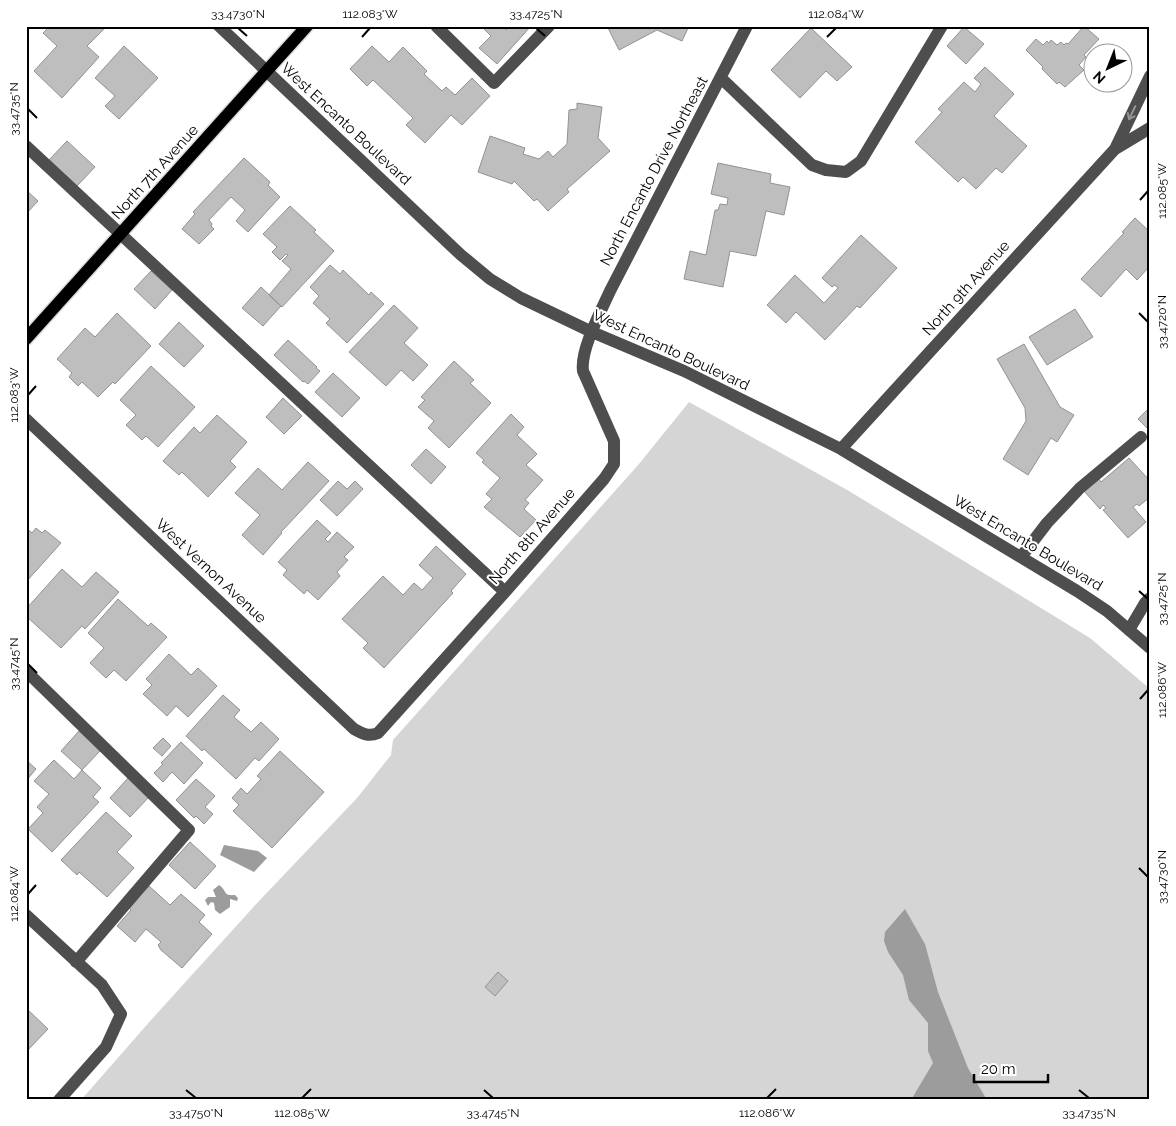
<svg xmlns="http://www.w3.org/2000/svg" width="1176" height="1126" font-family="Raleway,sans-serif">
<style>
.green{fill:#d5d5d5}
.water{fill:#9c9c9c}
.building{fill:#bebebe;stroke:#929292}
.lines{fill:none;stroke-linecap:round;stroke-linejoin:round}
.major-casing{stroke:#dbdbdb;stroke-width:15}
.minor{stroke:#4e4e4e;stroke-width:12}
.major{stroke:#000;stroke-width:12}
.oneway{stroke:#959595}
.ticks{fill:none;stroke:#000;stroke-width:2}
.labels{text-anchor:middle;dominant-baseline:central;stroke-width:4;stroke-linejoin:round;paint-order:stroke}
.street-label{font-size:15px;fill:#000;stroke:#fff}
.neatline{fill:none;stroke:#000;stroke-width:2}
.ticks-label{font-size:12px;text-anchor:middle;fill:#000}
</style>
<rect width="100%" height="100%" fill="#fff"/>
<path class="green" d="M689,402L849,491L1090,638L1150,689V1100H81L151,1020L259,901L357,798L391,755L393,740L639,464Z"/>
<path class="water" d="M224,845L258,851L267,858L254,872L220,855Z
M219,885C228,891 222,896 235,895L238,898L237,901L230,899V907L220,914L215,910L214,903L211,902L208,906L205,900L208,897H216L213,890Z
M905,909L925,944L938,992L968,1068L987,1100H911L933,1063L928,1051V1023L909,1000L903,975L888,952L884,941L885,932Z"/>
<path class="building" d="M50,26H101L104,29L87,46L99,57L62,98L34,71L57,46L43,33Z
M481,26H502L506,30L509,26H531L497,64L479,48L491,36Z
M607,26H689L682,41L657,30L619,50Z
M1084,26L1099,39L1084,55L1086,57L1079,65L1084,70L1065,87L1059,82L1057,84L1042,69L1043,67L1026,50L1036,39L1043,45L1047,41L1049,43L1051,40L1057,45L1061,42L1064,45L1066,43L1068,44Z
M964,27L984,44L966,64L947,46Z
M811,28L852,67L837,81L826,71L800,98L771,70Z
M124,46L158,78L119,119L105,106L115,96L95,78Z
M372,46L389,62L403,47L427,71L424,74L442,91L446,87L455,95L472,78L490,96L462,125L451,115L425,143L406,125L413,118L373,80L367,86L350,69Z
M985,67L1014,94L994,116L1027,146L1002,173L996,168L976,189L963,177L958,182L915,142L942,112L938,109L964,82L975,92L981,84L974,78Z
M577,103L602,107L598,138L610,151L567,189L569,192L548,211L537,199L534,201L514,181L512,184L478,172L490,136L525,148L523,154L539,159L548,151L553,157L567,144L569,110L577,109Z
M67,141L95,167L76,187L48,161Z
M244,158L270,182L268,185L280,197L248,232L236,221L245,210L231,197L209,220L212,224L211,226L214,229L199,244L182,229L195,214L193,212Z
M718,163L771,174L770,183L790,187L784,215L766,211L756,256L730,251L723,287L684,279L690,251L706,255L715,210H718L720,204L727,205L728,198L711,194Z
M26,190L38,201L26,214Z
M290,206L316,230L314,232L334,251L282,307L269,295L291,269L282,261L288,255L286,254L280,260L272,252L277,247L263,234Z
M1135,218L1150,232V266L1137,280L1126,269L1101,297L1081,279L1124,233L1122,232Z
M861,235L897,268L860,308L857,306L825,340L796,312L786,323L767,305L795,275L824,303L838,288L835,285L832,287L822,278Z
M330,265L340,274L343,270L369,295L371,292L384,304L347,343L326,323L330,319L313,303L319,296L310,287Z
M151,271L172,290L155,309L134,289Z
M261,287L281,306L263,326L242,308Z
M394,305L418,328L404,343L428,365L413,381L401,370L386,386L349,352Z
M1075,309L1093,337L1047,365L1029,337Z
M117,313L151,346L115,384L113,382L98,397L82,382L78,386L69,377L72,373L57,359L85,328L95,337Z
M179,322L204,346L184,367L159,344Z
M288,340L317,367L316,368L320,371L308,384L304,381L303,382L274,355Z
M1024,344L1060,407L1074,415L1057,442L1051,438L1028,475L1003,459L1026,421L1025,408L997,359Z
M454,361L474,380L470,383L491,403L449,448L428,428L434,421L418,407L425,400L421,397Z
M151,366L195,407L158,447L146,436L142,440L126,425L136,415L120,400Z
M333,373L360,398L342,417L315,392Z
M283,398L302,416L284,434L266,417Z
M1150,407V431L1138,419Z
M511,414L524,427L517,435L537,454L526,465L543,480L525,500L529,503L524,509L536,520L520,537L484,507L492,499L486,494L500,478L482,462L484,460L476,453Z
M217,415L247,442L230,461L236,467L208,497L182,472L179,475L163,461L194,427L200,433Z
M426,449L446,467L431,484L411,465Z
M1129,458L1150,481L1147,484L1150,487V497L1139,506L1137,504L1133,507L1146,522L1128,538L1103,510L1106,508L1103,505L1100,509L1084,491L1099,479L1101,482Z
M308,462L329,481L281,532L282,533L263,555L242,535L260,515L235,493L258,468L282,490Z
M338,481L347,489L355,481L363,489L337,516L320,500Z
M317,520L331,533L325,539L328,542L337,532L354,547L344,557L348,560L337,572L340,576L318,600L307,590L304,594L283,575L287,570L278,562Z
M26,528L32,533L36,528L42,533L45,530L61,543L26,582Z
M436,546L466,574L451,591L453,593L384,668L363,648L368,643L342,619L383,576L403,595L414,583L422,590L433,578L419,565Z
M62,569L82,587L96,572L119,592L85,629L82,626L61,648L26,616V609Z
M118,599L148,626L151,623L167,637L126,681L114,670L106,678L90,663L104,648L88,633Z
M169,654L191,675L198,668L217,686L188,717L176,706L167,716L143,694L152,685L146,679Z
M223,695L240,710L234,717L251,732L261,722L279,739L259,761L255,758L236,779L204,749L202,751L186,736Z
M79,731L100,751L82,770L61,751Z
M163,738L171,746L162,756L153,748Z
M181,742L203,763L184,784L172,772L163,782L154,773L163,764L161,763Z
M280,751L324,792L272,848L233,811L239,805L232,798L241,788L247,794L261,779L257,776Z
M26,760L36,769L26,781Z
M54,760L74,779L82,770L101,788L93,797L99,802L52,852L28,829L43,813L37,807L49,794L34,781Z
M128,778L149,797L130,817L110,798Z
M196,779L215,796L205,807L213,814L204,824L196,816L194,818L176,800Z
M106,812L132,836L117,852L134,868L107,897L79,872L77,875L61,860Z
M190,842L216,866L195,889L169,865Z
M149,886L170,905L181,894L205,915L199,922L212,934L182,968L161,950L158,945L161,942L146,929L135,942L117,926L131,910L129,908Z
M498,972L508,981L495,996L485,987Z
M26,1008L48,1029L26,1052Z"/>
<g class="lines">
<g class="major-casing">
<path id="major" d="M26,339L307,26"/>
</g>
<path class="minor" d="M219,26L461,255L490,279L521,298L592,332L684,371L841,449L1077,591L1107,611L1150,648
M436,26L494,83L549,26
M721,78L812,165L826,170L846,172L861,161L942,26
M26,146L505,592
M1115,149L1150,76
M26,419L354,729C363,734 369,737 378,733L505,592L604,479L614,464V441L583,371C580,350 601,311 610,291L747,26
M841,449L1115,149L1150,128
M1021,557L1047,523L1080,488L1141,437
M1129,630L1145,603L1150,598
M26,671L189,830L76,962
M26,915L102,985L121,1014L106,1047L59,1100"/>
<use href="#major" class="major"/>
</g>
<defs><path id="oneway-shaft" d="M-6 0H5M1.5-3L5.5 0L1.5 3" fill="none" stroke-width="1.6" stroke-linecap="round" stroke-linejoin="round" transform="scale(1.25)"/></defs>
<use class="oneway" href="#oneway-shaft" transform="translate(1132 113) rotate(116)"/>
<path class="ticks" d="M238,28L247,36M536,28L545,36M362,37L370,28M827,37L836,28M28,109L37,118M1140,200L1148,191M1139,313L1148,322M28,395L36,386M1139,591L1148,599M28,664L37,673M1140,699L1148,690M1139,868L1148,877M28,894L36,885M186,1090L196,1098M484,1090L493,1098M1079,1090L1089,1098M302,1098L311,1089M767,1098L776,1089"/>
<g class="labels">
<g class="street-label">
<text transform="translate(346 124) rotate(43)">West Encanto Boulevard</text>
<text transform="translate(654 171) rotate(-62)">North Encanto Drive Northeast</text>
<text transform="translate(155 172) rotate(-48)">North 7th Avenue</text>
<text transform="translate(966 288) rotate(-48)">North 9th Avenue</text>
<text transform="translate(671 350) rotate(25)">West Encanto Boulevard</text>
<text transform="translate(532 536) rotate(-49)">North 8th Avenue</text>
<text transform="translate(1028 543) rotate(31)">West Encanto Boulevard</text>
<text transform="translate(211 571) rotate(43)">West Vernon Avenue</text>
</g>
</g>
<rect width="1176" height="1126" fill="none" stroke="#ffffff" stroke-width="55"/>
<g transform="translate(1108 68) rotate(223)"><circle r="24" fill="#ffffff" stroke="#999999"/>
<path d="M0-4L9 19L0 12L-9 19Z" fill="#000000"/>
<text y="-8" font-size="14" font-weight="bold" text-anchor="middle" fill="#000000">N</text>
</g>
<path d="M974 1074v8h74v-8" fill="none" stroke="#000000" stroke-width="2.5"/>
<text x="981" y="1074" font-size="15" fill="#000000" stroke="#ffffff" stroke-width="4" paint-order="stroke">20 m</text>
<rect x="28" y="28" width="1120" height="1070" class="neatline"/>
<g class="ticks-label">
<text x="238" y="18">33.4730°N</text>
<text x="370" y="18">112.083°W</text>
<text x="536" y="18">33.4725°N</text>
<text x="836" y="18">112.084°W</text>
<text transform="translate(14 109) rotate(-90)" y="4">33.4735°N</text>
<text transform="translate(1162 191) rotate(-90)" y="4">112.085°W</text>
<text transform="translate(1162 322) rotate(-90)" y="4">33.4720°N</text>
<text transform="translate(14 395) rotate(-90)" y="4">112.083°W</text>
<text transform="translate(1162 599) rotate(-90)" y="4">33.4725°N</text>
<text transform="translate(14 664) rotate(-90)" y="4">33.4745°N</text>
<text transform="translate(1162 690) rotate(-90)" y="4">112.086°W</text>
<text transform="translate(1162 877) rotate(-90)" y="4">33.4730°N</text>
<text transform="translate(14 894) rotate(-90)" y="4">112.084°W</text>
<text x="196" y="1117">33.4750°N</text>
<text x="302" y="1117">112.085°W</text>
<text x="493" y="1117">33.4745°N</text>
<text x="767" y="1117">112.086°W</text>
<text x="1089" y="1117">33.4735°N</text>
</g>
</svg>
